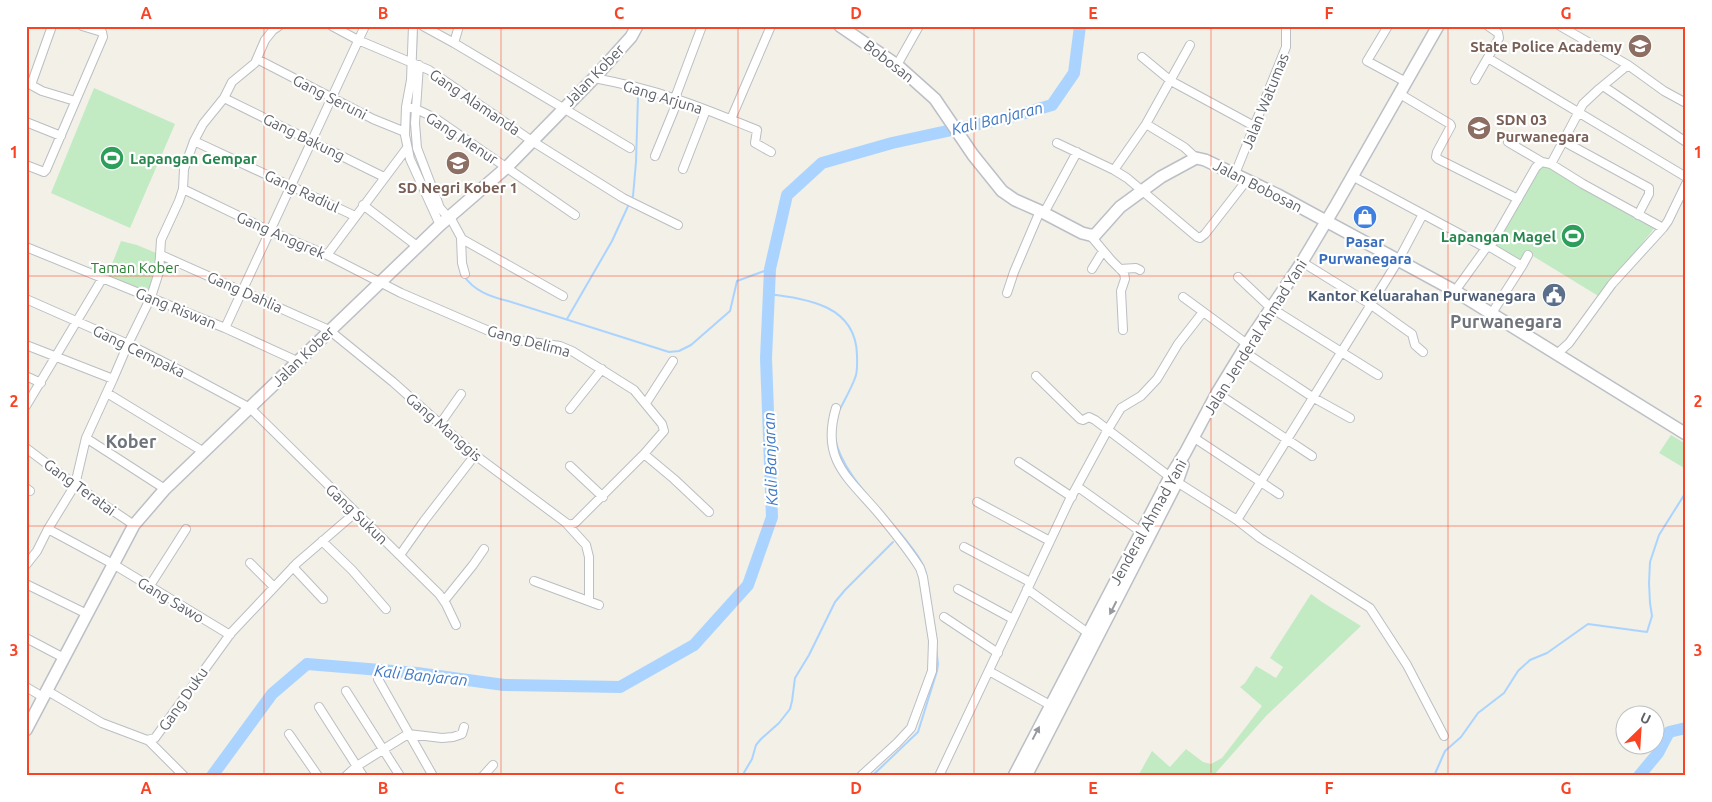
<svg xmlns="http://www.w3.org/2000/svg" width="1712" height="802" font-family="Ubuntu,sans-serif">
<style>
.green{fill:#c2ebc4}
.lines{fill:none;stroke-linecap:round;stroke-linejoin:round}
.stream{stroke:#aad4ff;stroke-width:2}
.river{stroke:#aad4ff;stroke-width:12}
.street-casing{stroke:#bbbec3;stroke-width:10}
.secondary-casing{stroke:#bcbfc6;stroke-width:14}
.street{stroke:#fff;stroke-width:8}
.secondary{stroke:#fff;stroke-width:11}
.oneway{fill:#96999e}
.grid{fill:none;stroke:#f94325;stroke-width:1;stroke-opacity:0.55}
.labels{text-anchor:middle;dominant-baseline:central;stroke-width:4.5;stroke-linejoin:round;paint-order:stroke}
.education-label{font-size:15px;font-weight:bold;fill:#785e54;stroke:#fff;text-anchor:end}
.street-label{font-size:15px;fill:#5e6269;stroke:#fff}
.leisure-label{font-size:15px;font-weight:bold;fill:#27864d;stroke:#fff;text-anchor:start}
.shop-label{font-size:15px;font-weight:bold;fill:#366cbe;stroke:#fff}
.park-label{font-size:15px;fill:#2c8136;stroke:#fff}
.service-label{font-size:15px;font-weight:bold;fill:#4e5e75;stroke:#fff;text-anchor:end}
.water-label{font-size:16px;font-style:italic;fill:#3d77c6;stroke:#fff}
.quarter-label{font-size:18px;font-weight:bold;fill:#6f747b;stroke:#fff}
.neatline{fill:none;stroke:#f94325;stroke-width:2}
.grid-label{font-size:16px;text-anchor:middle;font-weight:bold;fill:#f94325}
</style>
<rect width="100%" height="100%" fill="#f2f0e7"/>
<path class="green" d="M94,88L175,124L130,228L51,193Z
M1543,164L1656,226L1600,297L1528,253L1522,262L1493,245L1522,191Z
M121,241L137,245L161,255L149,297L107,277Z
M1671,435L1686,444V469L1659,453Z
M1311,594L1322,602L1361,626L1266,716L1213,776H1138L1152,751L1170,767L1186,749L1203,762L1211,764L1222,758L1262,706L1240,687L1245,683L1256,666L1276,678L1283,667L1270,658Z"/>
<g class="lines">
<path class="stream" d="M416,50L417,30
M631,200L633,196L636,162L638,96
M464,276C474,291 491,297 508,301L669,352L679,351L691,345L730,311L737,281L770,269
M768,294C807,299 856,305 857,355C857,362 858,371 855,378C851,389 845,399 840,409
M567,319L612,241L629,204
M835,438C842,476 885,512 909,544C916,553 923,562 926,573
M742,776L752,759L756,745L761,739L779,723L790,709L792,701L795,678L809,655L835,602L845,590L893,542
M872,776L918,732L937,671L938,664L936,647
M1434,776L1445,751L1461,737L1478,713L1504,693L1518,671L1530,660L1547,653L1588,624L1647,632L1652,616L1650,603L1649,583L1650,562L1659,535L1686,492"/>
<path class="river" d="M212,776L272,694L307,664L417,673L504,685L620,687L694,645L748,585L772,517L766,358L770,269L787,195L822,163L892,143L1007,118L1052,105L1074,73L1080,26
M1639,776L1658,753L1669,732L1686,728"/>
<g class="street-casing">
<path id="street" d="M52,26L31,85L42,91L75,101
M332,26L358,40L429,70L532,141L623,198L678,225
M413,26L411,80L406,107L405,135L410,159L440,225
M423,26L454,43
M459,26L454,43L630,148
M1388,26L1367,61L1406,82
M1560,26L1628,65L1664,91L1686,103
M1142,57L1171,81L1254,126
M1488,58L1686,177
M257,59L373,119L405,132
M419,65L415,123L417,148L440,208L449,218
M897,65L919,26
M594,78C621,83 647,89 673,98C702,107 729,119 757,130L755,143L771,152
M1475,80L1499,38L1498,33L1488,26
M1603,86L1686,142
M1400,94L1450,124L1451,126L1437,152L1436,157L1438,159L1518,199
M224,98L384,177
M675,98L702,26
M406,107L416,109L435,118L575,215
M731,119L771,26
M26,122L61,136
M1146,124L1184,147L1196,158
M194,141L355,216
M1563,141L1649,188V194L1638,215
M1508,142L1542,162
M1057,143L1114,170L1127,178L1197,237L1200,238L1205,234L1247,180
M655,156L678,100
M1551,164L1583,104L1599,89L1628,65
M26,165L44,172L46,170L103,37L102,32L82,26
M683,169L706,110
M1114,170L1146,124L1190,45
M1235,174L1286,47V26
M1352,176L1486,248
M363,205L417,246
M1044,213L1077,152
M450,217L462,239L563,296
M1090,235L1111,260L1124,273L1125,279L1121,291L1123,330
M461,238L462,263L465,274
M26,247L225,328L297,361
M1490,247L1522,266L1492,313
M161,255L329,330L393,382L475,455L569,525L575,523L644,454L664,431L662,424L634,390L572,351L560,346L517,340L489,331L401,293L327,255L270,231L183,189
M327,255L407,148
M1302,262L1370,304L1402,327L1412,334L1415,345L1423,352
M1522,266L1528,255
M1092,269L1103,251
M1120,269L1136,268L1140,270
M1238,277L1271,308L1378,375
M1455,291L1486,248L1490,247L1536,167L1542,162L1551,164L1583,184L1663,228
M1007,293L1014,272L1040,211
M1183,297L1247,344
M26,299L128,344L185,373L250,408L439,594L446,604L456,625
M225,328L365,26
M26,345L113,379
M1243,351L1314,398L1350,418
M1558,353L1569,343L1612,284L1663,228L1668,221L1686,184
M26,376L41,383
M1036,376L1080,419L1083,420L1089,417L1095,420L1170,477
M107,393L204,452
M1217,393L1312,456
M646,403L673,361
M26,406L102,279
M836,408C820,461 850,479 880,515C894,532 908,549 920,568L923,577L933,641L932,671L911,728L897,743L861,776
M570,409L602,369
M440,424L461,394
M1193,437L1279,494
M86,438L165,489
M26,448L75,485L134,525
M644,454L674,479L709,512
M1019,462L1072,497
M570,466L603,497
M1177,482L1237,520L1260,538L1370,608L1407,665L1444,736
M1078,487L1141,532
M26,488L30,491
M977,502L1050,541
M1237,520L1398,261L1423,214
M566,523L586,545L589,557V601
M48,529L113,564L230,635
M322,541L352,570L386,609
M964,547L1030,582
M400,555L424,521L475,455
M250,563L274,587
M26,565L37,551L48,529L75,485L86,438L113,379L128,344L151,297L159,272L161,240L179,201L183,189L184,169L194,141L203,124L224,98L232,82L255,63L265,40L273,30L279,26
M293,567L323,599
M534,581L599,605
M26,584L87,614
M149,587L186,529
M958,589L1013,619
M1027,589L1088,633
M444,601L473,565L484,549
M944,617L998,653
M26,638L64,658
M989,671L1050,705
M378,679L433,776
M26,687L43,697
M46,690L102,723L147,740L155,738L231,633L297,563L355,513
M346,691L400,776
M319,707L363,776
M289,734L318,776
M149,741L184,776
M346,776L357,766L408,734L442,738L453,737L462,734L464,727
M483,776L493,765
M939,776L1069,501L1107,431L1121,408L1141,396L1157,379L1178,344L1203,312"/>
</g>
<g class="secondary-casing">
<path id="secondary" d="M840,26L897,65L935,99L973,155L1002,191L1015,200L1040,211L1082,233L1090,235H1095L1120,207L1161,177L1196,158L1205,160L1278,195L1455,291L1686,434
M26,730L134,525L165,489L440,225L507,167L594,78L631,37L637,26
M1014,776L1170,477L1185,453L1217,393L1247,344L1302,262L1336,205L1438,26
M1026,776L1177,482L1183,465"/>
</g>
<use href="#street" class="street"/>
<use href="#secondary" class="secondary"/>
</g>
<defs><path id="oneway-solid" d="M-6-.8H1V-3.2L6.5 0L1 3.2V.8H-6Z" transform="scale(1.25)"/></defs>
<g class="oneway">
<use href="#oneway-solid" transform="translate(1113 608) rotate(117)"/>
<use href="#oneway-solid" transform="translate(1036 733) rotate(-62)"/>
</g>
<path class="grid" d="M264,26V776M501,26V776M738,26V776M974,26V776M1211,26V776M1448,26V776M26,276H1686M26,526H1686"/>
<defs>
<g id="university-disc" transform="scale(1.25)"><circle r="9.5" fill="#8d6e63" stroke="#fff"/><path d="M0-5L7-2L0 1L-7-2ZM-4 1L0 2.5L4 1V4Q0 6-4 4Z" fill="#fff"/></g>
<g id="school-disc" transform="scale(1.25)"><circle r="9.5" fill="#8d6e63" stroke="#fff"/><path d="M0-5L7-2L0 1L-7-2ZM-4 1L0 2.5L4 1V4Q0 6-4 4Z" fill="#fff"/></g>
<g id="stadium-disc" transform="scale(1.25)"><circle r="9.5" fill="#2e9e5b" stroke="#fff"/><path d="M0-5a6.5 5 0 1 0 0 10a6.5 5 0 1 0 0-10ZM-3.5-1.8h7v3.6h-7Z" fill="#fff"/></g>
<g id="shop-disc" transform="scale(1.25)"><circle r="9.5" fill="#3f7fe0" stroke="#fff"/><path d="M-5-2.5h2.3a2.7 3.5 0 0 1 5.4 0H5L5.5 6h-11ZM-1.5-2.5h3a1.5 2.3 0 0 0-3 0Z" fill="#fff"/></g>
<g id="civic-disc" transform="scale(1.25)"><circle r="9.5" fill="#5c6f8a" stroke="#fff"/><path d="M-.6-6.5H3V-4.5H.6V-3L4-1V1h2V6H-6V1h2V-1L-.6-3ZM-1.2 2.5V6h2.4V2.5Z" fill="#fff"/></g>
</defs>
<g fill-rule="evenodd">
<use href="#university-disc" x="1640" y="46"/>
<use href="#school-disc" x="1479" y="128"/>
<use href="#stadium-disc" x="112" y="158"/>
<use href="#school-disc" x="458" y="163"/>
<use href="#shop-disc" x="1365" y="217"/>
<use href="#stadium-disc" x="1573" y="236"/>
<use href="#civic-disc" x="1554" y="295"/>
</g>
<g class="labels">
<g class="education-label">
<text x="1622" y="46">State Police Academy</text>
<text x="1496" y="119" text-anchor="start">SDN 03<tspan x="1496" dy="17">Purwanegara</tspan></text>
<text x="458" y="187" text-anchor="middle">SD Negri Kober 1</text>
</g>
<g class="street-label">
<text transform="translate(889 61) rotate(38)">Bobosan</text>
<text transform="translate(594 75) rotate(-46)">Jalan Kober</text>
<text transform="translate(330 97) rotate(27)">Gang Seruni</text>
<text transform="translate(663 97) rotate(17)">Gang Arjuna</text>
<text transform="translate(1265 101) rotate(-68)">Jalan Watumas</text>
<text transform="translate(475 102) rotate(34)">Gang Alamanda</text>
<text transform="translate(304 137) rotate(26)">Gang Bakung</text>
<text transform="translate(462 138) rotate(33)">Gang Menur</text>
<text transform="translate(1258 186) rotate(27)">Jalan Bobosan</text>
<text transform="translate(302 191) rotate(25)">Gang Radiul</text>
<text transform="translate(281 235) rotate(24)">Gang Anggrek</text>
<text transform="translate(245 292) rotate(24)">Gang Dahlia</text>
<text transform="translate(176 308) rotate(22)">Gang Riswan</text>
<text transform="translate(1255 337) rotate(-58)">Jalan Jenderal Ahmad Yani</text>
<text transform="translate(529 341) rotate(15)">Gang Delima</text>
<text transform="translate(139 351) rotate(26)">Gang Cempaka</text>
<text transform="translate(303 356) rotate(-44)">Jalan Kober</text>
<text transform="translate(444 427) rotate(41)">Gang Manggis</text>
<text transform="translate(80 487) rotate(36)">Gang Teratai</text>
<text transform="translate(357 514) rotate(44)">Gang Sukun</text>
<text transform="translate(1148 522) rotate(-61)">Jenderal Ahmad Yani</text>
<text transform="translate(171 600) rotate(31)">Gang Sawo</text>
<text transform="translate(183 699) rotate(-55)">Gang Duku</text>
</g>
<g class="leisure-label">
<text x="130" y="158">Lapangan Gempar</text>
<text x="1556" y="236" text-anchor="end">Lapangan Magel</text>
</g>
<g class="shop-label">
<text x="1365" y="241">Pasar<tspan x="1365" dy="17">Purwanegara</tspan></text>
</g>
<g class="park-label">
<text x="135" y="267">Taman Kober</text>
</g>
<g class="service-label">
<text x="1536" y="295">Kantor Keluarahan Purwanegara</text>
</g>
<g class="water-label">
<text transform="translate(997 118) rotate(-14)">Kali Banjaran</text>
<text transform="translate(770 459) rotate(-92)">Kali Banjaran</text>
<text transform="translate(421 675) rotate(6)">Kali Banjaran</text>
</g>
<g class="quarter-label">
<text x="1506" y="321">Purwanegara</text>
<text x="131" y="441">Kober</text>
</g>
</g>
<rect width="1712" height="802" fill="none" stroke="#ffffff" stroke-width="55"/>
<g transform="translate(1640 730) rotate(25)"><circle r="24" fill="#ffffff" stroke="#bfc0c3"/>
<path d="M0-4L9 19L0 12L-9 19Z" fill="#f94325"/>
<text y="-8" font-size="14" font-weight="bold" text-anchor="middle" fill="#5e6269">U</text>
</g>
<rect x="28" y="28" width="1656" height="746" class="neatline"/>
<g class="grid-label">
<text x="146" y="19">A</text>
<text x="383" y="19">B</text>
<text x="619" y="19">C</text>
<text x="856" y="19">D</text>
<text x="1093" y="19">E</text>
<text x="1329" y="19">F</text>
<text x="1566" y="19">G</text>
<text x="14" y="158">1</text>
<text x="1698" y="158">1</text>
<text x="14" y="407">2</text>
<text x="1698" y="407">2</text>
<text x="14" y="656">3</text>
<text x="1698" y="656">3</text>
<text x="146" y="794">A</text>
<text x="383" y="794">B</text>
<text x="619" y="794">C</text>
<text x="856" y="794">D</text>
<text x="1093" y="794">E</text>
<text x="1329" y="794">F</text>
<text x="1566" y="794">G</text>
</g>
</svg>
